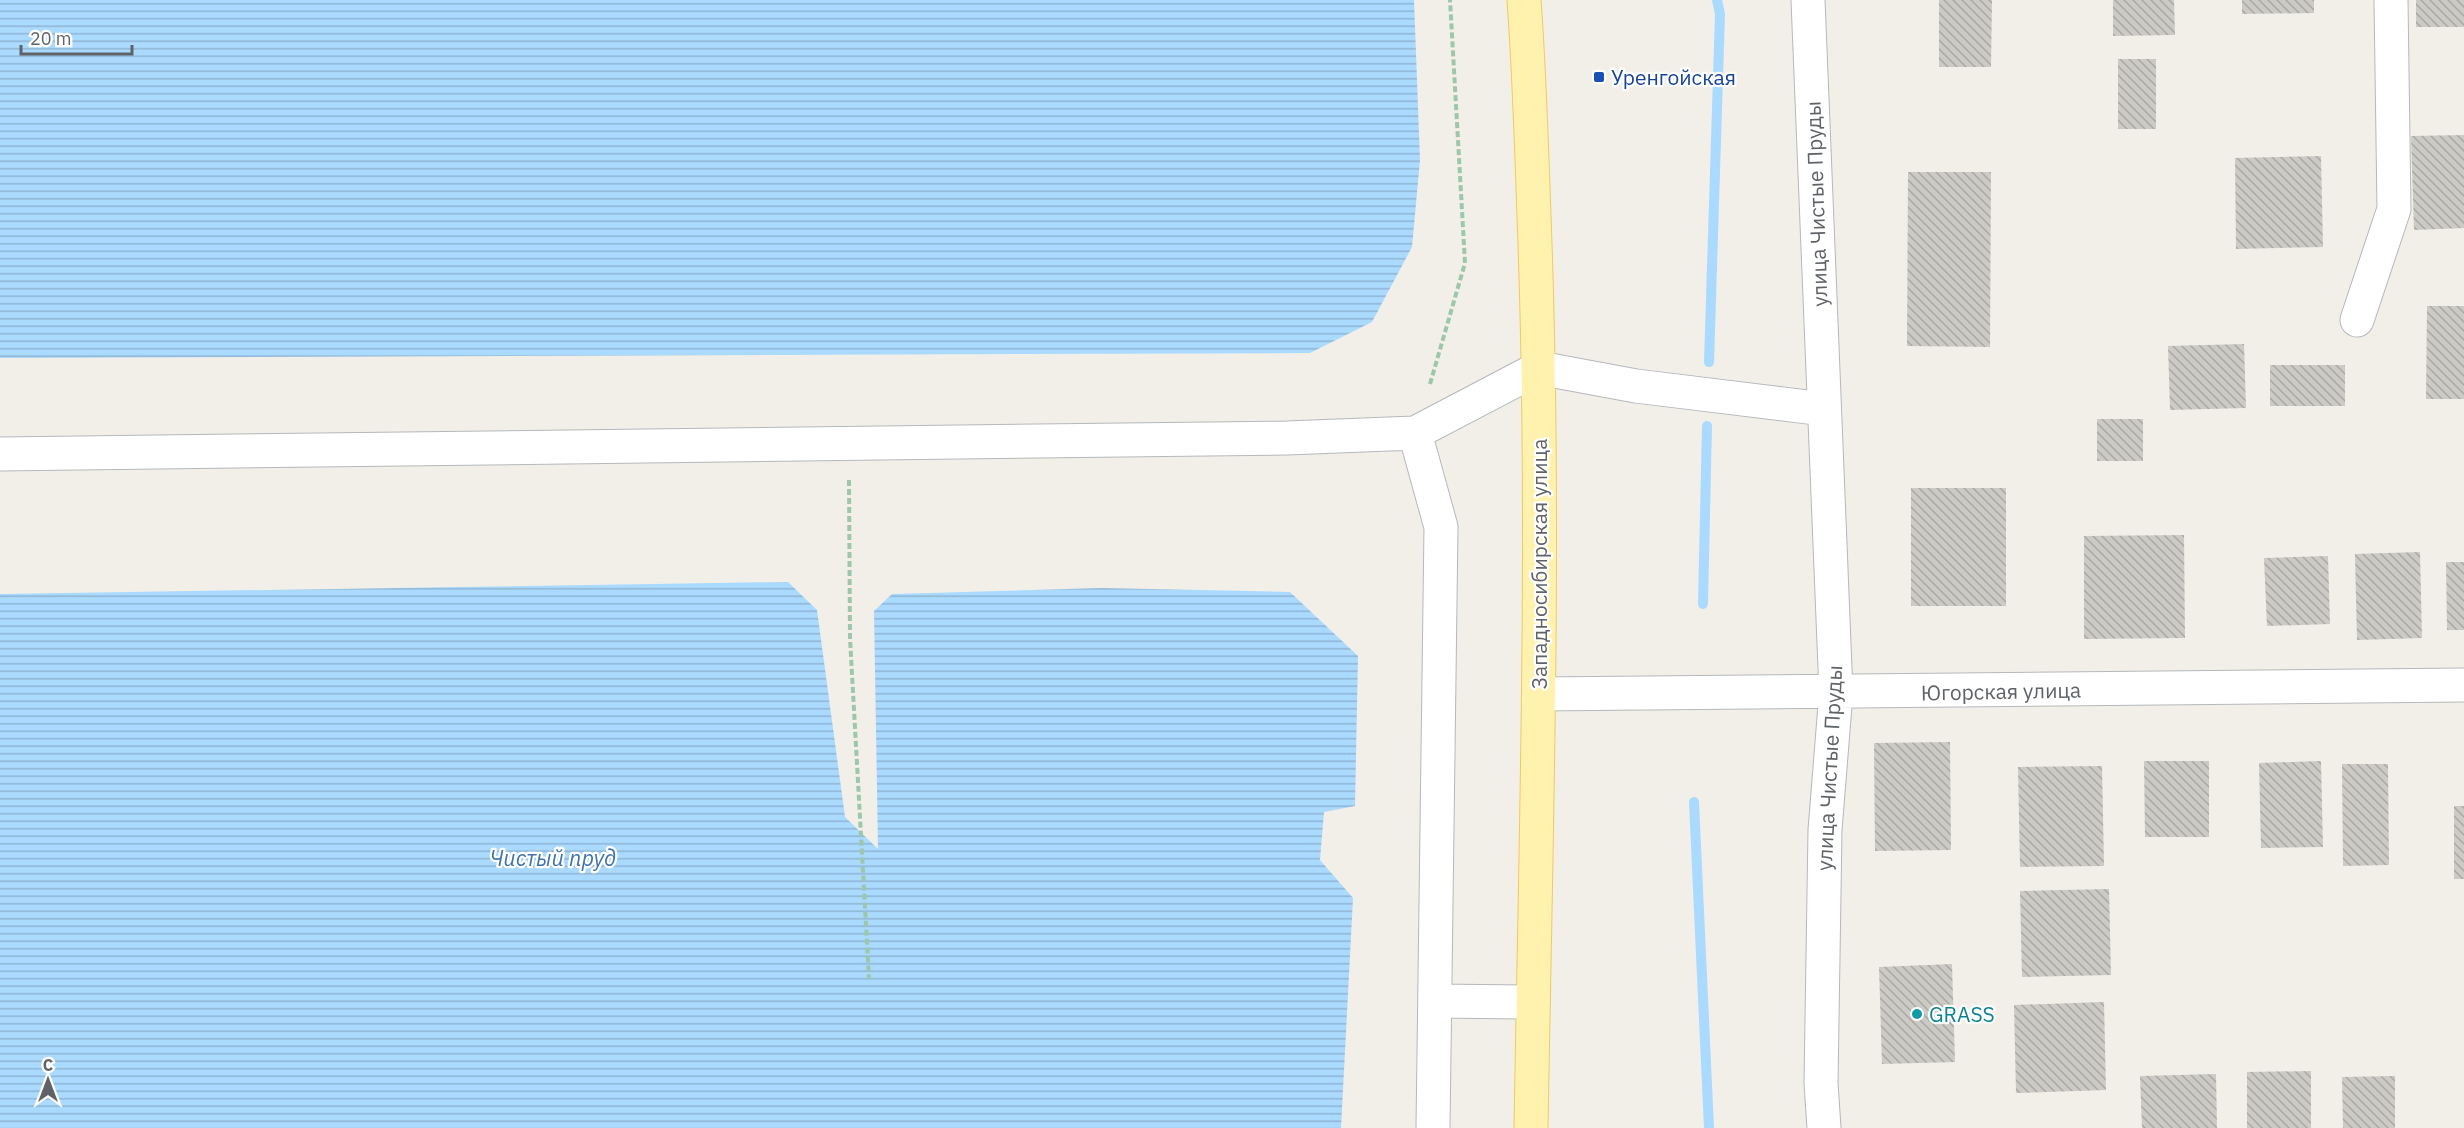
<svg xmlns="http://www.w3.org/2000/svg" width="2464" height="1128" font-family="'IBM Plex Sans',sans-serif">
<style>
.water{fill:url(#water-rules)}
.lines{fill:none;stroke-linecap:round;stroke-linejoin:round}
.stream{stroke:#aadaff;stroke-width:10}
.building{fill:url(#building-back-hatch)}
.minor-casing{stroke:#b5b8bc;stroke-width:35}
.major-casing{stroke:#f2c960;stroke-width:35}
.path{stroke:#9cc7a9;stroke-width:4;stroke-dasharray:6 3;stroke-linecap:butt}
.minor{stroke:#fff;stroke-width:33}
.major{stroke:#fff2af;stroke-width:33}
.transit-dot{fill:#1a4fb4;stroke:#fff;stroke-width:2}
.culture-dot{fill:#0f9aa8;stroke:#fff;stroke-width:2}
.labels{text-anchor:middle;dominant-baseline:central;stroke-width:4.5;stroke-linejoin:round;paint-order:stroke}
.transit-label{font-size:21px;fill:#164399;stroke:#fff;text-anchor:start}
.street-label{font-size:21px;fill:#5f6368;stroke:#fff}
.culture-label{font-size:21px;fill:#0d838f;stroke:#fff;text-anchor:start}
.water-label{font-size:22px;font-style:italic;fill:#4174aa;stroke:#fff}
</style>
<defs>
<pattern id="water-rules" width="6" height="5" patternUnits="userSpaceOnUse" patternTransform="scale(1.5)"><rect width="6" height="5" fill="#aadaff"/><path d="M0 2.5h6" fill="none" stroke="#8eb4d2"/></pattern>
<pattern id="building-back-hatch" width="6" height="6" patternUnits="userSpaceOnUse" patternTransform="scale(1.5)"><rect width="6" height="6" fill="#cccac5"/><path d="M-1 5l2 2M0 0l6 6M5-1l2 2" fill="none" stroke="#a9a8a4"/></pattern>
</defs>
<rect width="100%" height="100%" fill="#f1efe8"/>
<path class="water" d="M0,0H1414L1420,160L1412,247L1372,322L1310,353L0,358Z
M788,582L817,610L845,817L878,849L874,611L892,594L1101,588L1290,592L1358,656L1355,806L1324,812L1320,860L1353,898L1341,1128H0V594Z"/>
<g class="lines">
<path class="stream" d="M1709,362L1720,14L1717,0
M1703,604L1707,426
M1694,802L1709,1128"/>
</g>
<path class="building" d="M1939,0H1992L1991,67H1939Z
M2113,0H2174L2175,35L2113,36Z
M2242,0H2314V13L2242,14Z
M2416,0H2464V27H2416Z
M2118,59H2156V129H2118Z
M2464,135V228L2414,230L2411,136Z
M2321,156L2323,247L2236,249L2235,158Z
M1908,172H1991L1990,347L1907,346Z
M2427,306H2464V399H2426Z
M2244,344L2246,408L2170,410L2168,346Z
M2270,365H2345V406H2270Z
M2097,419H2143V461H2097Z
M1911,488H2006V606H1911Z
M2184,535L2185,638L2084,639V536Z
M2420,552L2422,638L2357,640L2355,554Z
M2328,556L2330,624L2267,626L2264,558Z
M2446,562H2464V630H2447Z
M1950,742L1951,850L1875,851L1874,743Z
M2144,761H2209V837H2145Z
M2321,761L2323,847L2261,848L2259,763Z
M2342,764H2388L2389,865L2343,866Z
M2102,766L2104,866L2020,867L2018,767Z
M2454,806H2464V879H2454Z
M2109,889L2111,975L2022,977L2020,891Z
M1952,964L1955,1062L1882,1064L1879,967Z
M2104,1002L2106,1090L2016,1093L2014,1005Z
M2311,1071V1128H2247V1072Z
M2216,1074L2217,1128H2142L2140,1076Z
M2395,1076V1128H2343L2342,1077Z"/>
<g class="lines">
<g class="minor-casing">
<path id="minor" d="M1808,0L1836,693L1825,830L1821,1083L1824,1128
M2357,320L2394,209L2391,0
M1415,433L1441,527L1433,1128
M0,454L1287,438L1415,433L1539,368L1636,386L1824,409
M1539,694L2464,685
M1435,1001L1533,1002"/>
</g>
<g class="major-casing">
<path id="major" d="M1524,0C1530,81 1532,162 1535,244C1545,538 1536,833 1531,1128"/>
</g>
<path class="path" d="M1430,384L1465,263L1450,0
M849,480L850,638L869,979"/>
<use href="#minor" class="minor"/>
<use href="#major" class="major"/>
</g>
<rect class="transit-dot" x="1593" y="71" width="12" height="12" rx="3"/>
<circle class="culture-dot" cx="1917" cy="1014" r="6"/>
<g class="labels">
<g class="transit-label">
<text x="1611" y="77">Уренгойская</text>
</g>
<g class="street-label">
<text transform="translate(1816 204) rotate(-92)">улица Чистые Пруды</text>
<text transform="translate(1539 564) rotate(-90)">Западносибирская улица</text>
<text transform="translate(2001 691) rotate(-1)">Югорская улица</text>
<text transform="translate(1829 768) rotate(-87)">улица Чистые Пруды</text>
</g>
<g class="culture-label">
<text x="1929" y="1014">GRASS</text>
</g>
<g class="water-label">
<text x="553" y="857">Чистый пруд</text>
</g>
</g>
<g transform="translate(48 1080)" stroke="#ffffff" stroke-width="4.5" paint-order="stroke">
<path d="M0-4.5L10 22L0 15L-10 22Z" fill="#5f6368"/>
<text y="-9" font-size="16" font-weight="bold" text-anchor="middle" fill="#5f6368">С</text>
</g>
<path d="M21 45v9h111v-9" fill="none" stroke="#5f6368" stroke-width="3"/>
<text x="30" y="45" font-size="18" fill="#5f6368" stroke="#ffffff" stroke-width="4.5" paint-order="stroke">20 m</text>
</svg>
